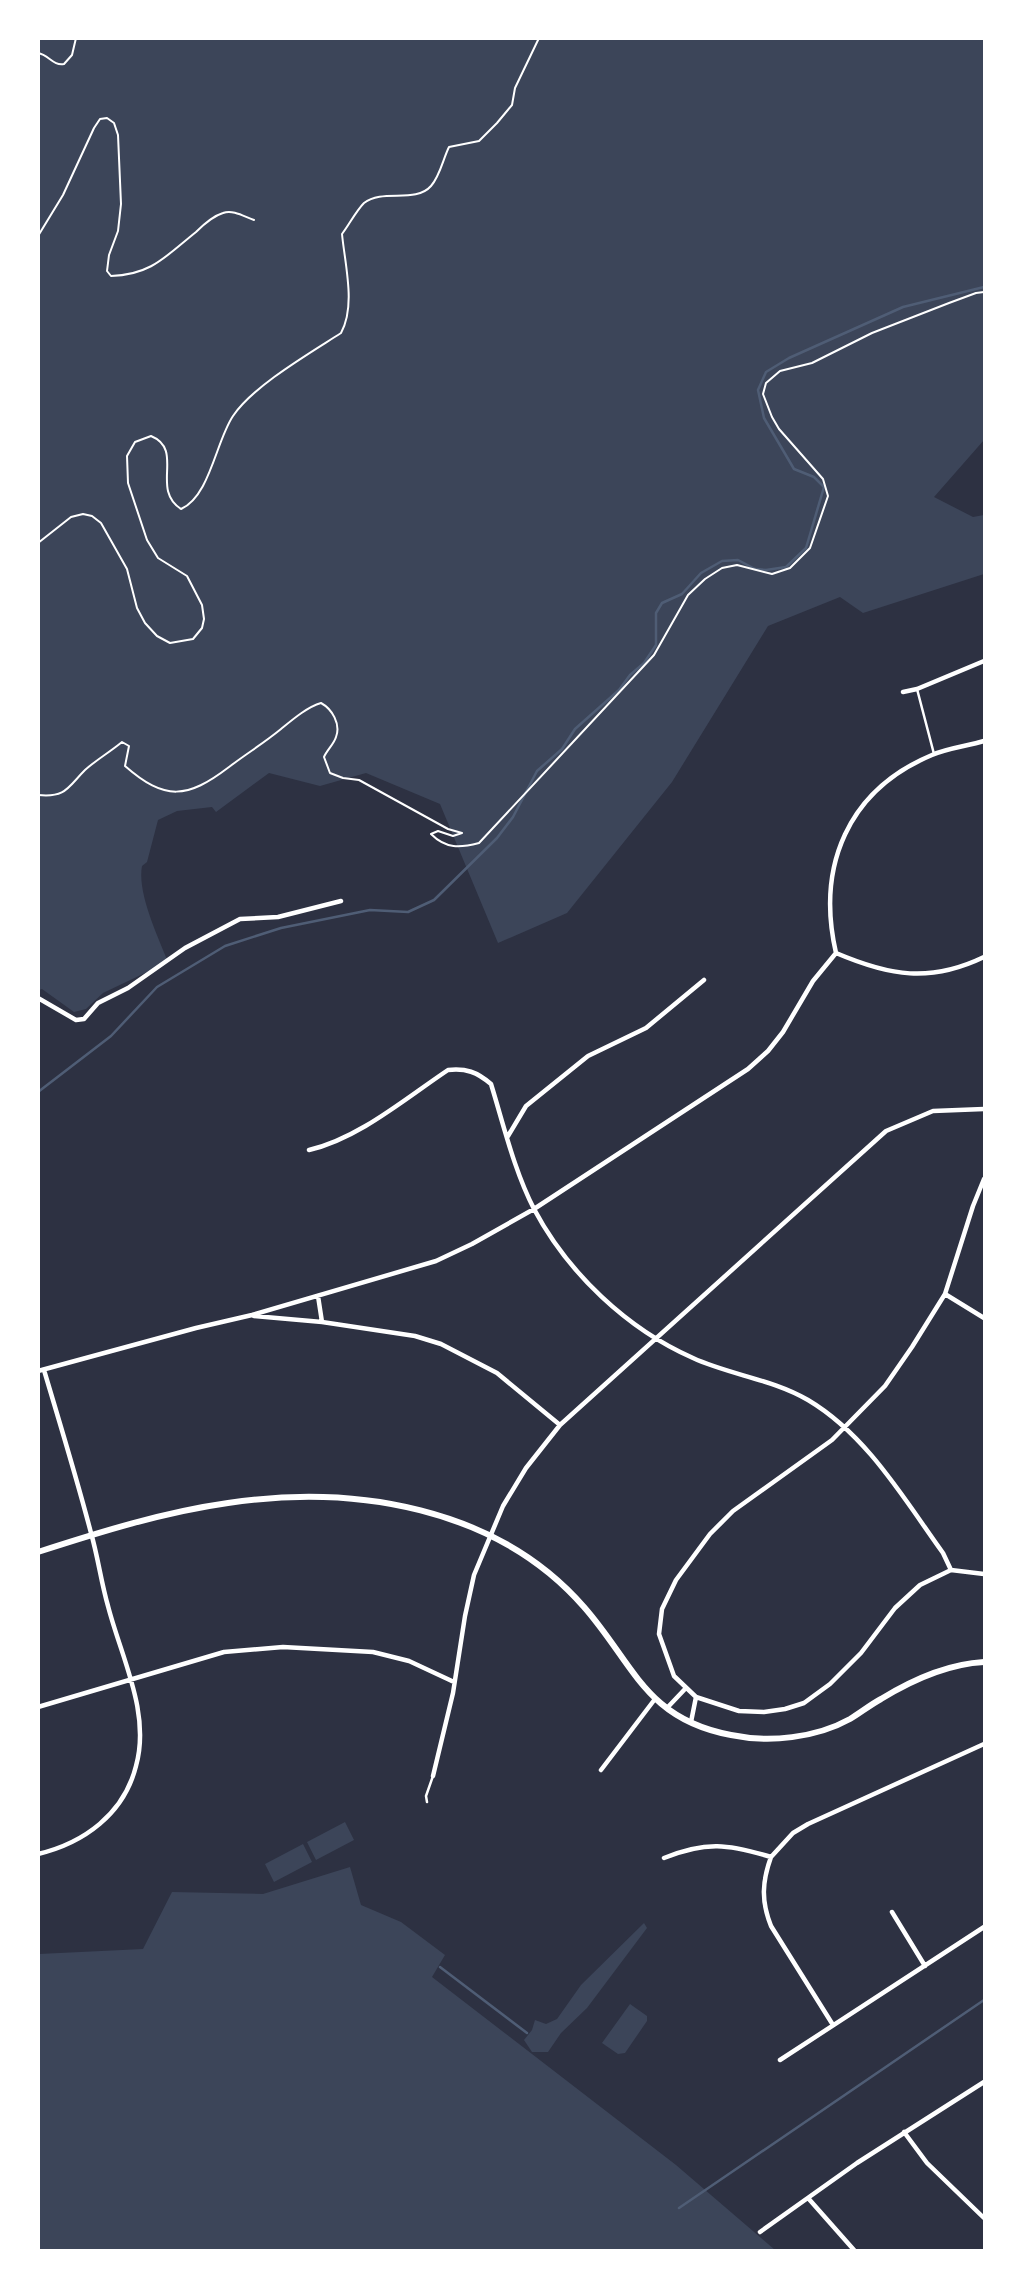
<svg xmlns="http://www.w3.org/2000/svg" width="1023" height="2289" font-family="'Asap Condensed',sans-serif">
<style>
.green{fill:#3c4559}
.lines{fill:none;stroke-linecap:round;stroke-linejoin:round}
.stream{stroke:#4f5d75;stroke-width:2.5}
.path{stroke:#fff;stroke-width:2}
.service{stroke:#fff;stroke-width:2.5}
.minor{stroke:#fff;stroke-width:4.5}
.secondary{stroke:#fff;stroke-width:6}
</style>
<rect width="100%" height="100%" fill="#2d3142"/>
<path class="green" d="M39,39H984V440L934,497L973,517L984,515V574L863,613L840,597L768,626L672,782L567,913L498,943L440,804L366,773L320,786L269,773L216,812L212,807L177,811L158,820L147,862L142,866C137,893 158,936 168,962L103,993L86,1009L74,1012L42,989L39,990Z
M345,1822L354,1840L316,1860L307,1842Z
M303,1844L312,1862L274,1882L265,1864Z
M350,1867L361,1905L401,1922L445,1955L432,1977L676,2165L775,2250H39V1954L143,1949L172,1892L263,1894Z
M644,1923L647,1928L587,2008L561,2033L548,2052H532L524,2040L532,2030L535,2020L546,2024L557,2019L581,1985Z
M630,2004L647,2016V2021L625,2053L618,2054L602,2043Z"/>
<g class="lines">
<path class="stream" d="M38,1092L111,1036L157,987L225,946L281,928L370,910L408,912L434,900L497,838L513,817L537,771L562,749L575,729L619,690L630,675L644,663L656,645V613L662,603L682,594L701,573L722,561L738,560L755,569L766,570L786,567L806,548L824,487L814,477L794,469L764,418L758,390L766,372L789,358L903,307L984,287
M440,1967L527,2033
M679,2208L984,2000"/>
<path class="path" d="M38,53C49,55 53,66 64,64L72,55L76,38
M38,236L63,195L94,128L100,119L107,118L114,123L118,135L121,204L118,231L109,255L107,271L111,276C151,275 166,256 196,232C203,225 213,216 223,213C233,209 245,217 254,220
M38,543L71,517L83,514L92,516L101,523L127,569L137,608L145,623L157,636L170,643L193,639L202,628L204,619L202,605L187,576L158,558L147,540L128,483L127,456L135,442L151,436C185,450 150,489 181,509C210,496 216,441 233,416C253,386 310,353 341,333C356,306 345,265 342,234C349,225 356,211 364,203C383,188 415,204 431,186C440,176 443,159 449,147L479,141L497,123L512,105L515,88L539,38
M38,795C66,798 68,787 85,770C96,760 110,752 122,742L129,746L125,766C165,801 187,799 229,767C246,754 264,743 281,729C292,720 307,707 321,703C332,709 341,724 336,737C334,744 327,750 324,757L330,773L343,778L359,780L448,829L462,833L453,836L438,831L431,834C446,849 460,848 479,843L654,655L688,595L705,579L722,568L737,565L772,574L790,568L810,548L828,496L823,479L779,429L772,417L763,394L766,383L780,371L812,363L872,333L949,303L976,293L984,292"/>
<path class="service" d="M917,689L934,754
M427,1802L426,1796L433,1776"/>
<path class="minor" d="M903,692L917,689L984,661
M836,953C890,976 930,983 984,957
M38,998L76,1020L84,1019L98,1003L128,988L185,948L240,919L278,917L341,901
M508,1136L526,1106L588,1056L646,1028L704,980
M309,1150C358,1139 406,1098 448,1070C466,1068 477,1072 491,1084C504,1126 514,1170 534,1209C568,1273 627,1329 693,1358C730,1375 772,1379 808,1400C867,1435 904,1499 943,1553L951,1570
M984,1179L973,1206L945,1294L912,1347L885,1386L832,1440L733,1511L710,1534L676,1580L662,1609L659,1634L674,1676L696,1697L739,1711L764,1712L785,1709L804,1703L830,1684L861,1653L895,1608L920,1585L951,1570L984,1574
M945,1294L984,1318
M318,1296L322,1322
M254,1316L322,1322L415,1336L441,1344L497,1373L560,1425
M38,1371L196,1328L252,1315L436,1261L472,1244L534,1209L748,1069L768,1051L783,1032L813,981L836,953C816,866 848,790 932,755C948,748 968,746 984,741
M38,1707L224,1652L283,1647L373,1652L409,1661L454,1682
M667,1708L685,1689
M691,1722L696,1697
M601,1770L655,1699
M433,1776L453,1693L465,1616L474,1575L503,1506L526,1468L560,1425L886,1131L933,1111L984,1109
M38,1854C84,1843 124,1814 136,1766C151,1713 121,1657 108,1606C101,1582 98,1557 91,1533C77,1479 60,1424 44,1370
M771,1857C762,1882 761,1901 771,1926L833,2025
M664,1858C706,1841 728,1844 771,1857L793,1833L808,1824L984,1744
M892,1912L925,1966
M780,2060L984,1927
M904,2132L927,2163L984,2218
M808,2198L854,2250
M760,2232L857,2163L984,2082"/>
<path class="secondary" d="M38,1552C100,1532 164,1512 228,1503C354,1484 497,1507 584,1607C634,1664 645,1719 731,1735C769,1743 816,1738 850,1719C860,1713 870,1705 881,1699C912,1680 947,1664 984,1662"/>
</g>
<rect width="1023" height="2289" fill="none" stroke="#ffffff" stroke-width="80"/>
</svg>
